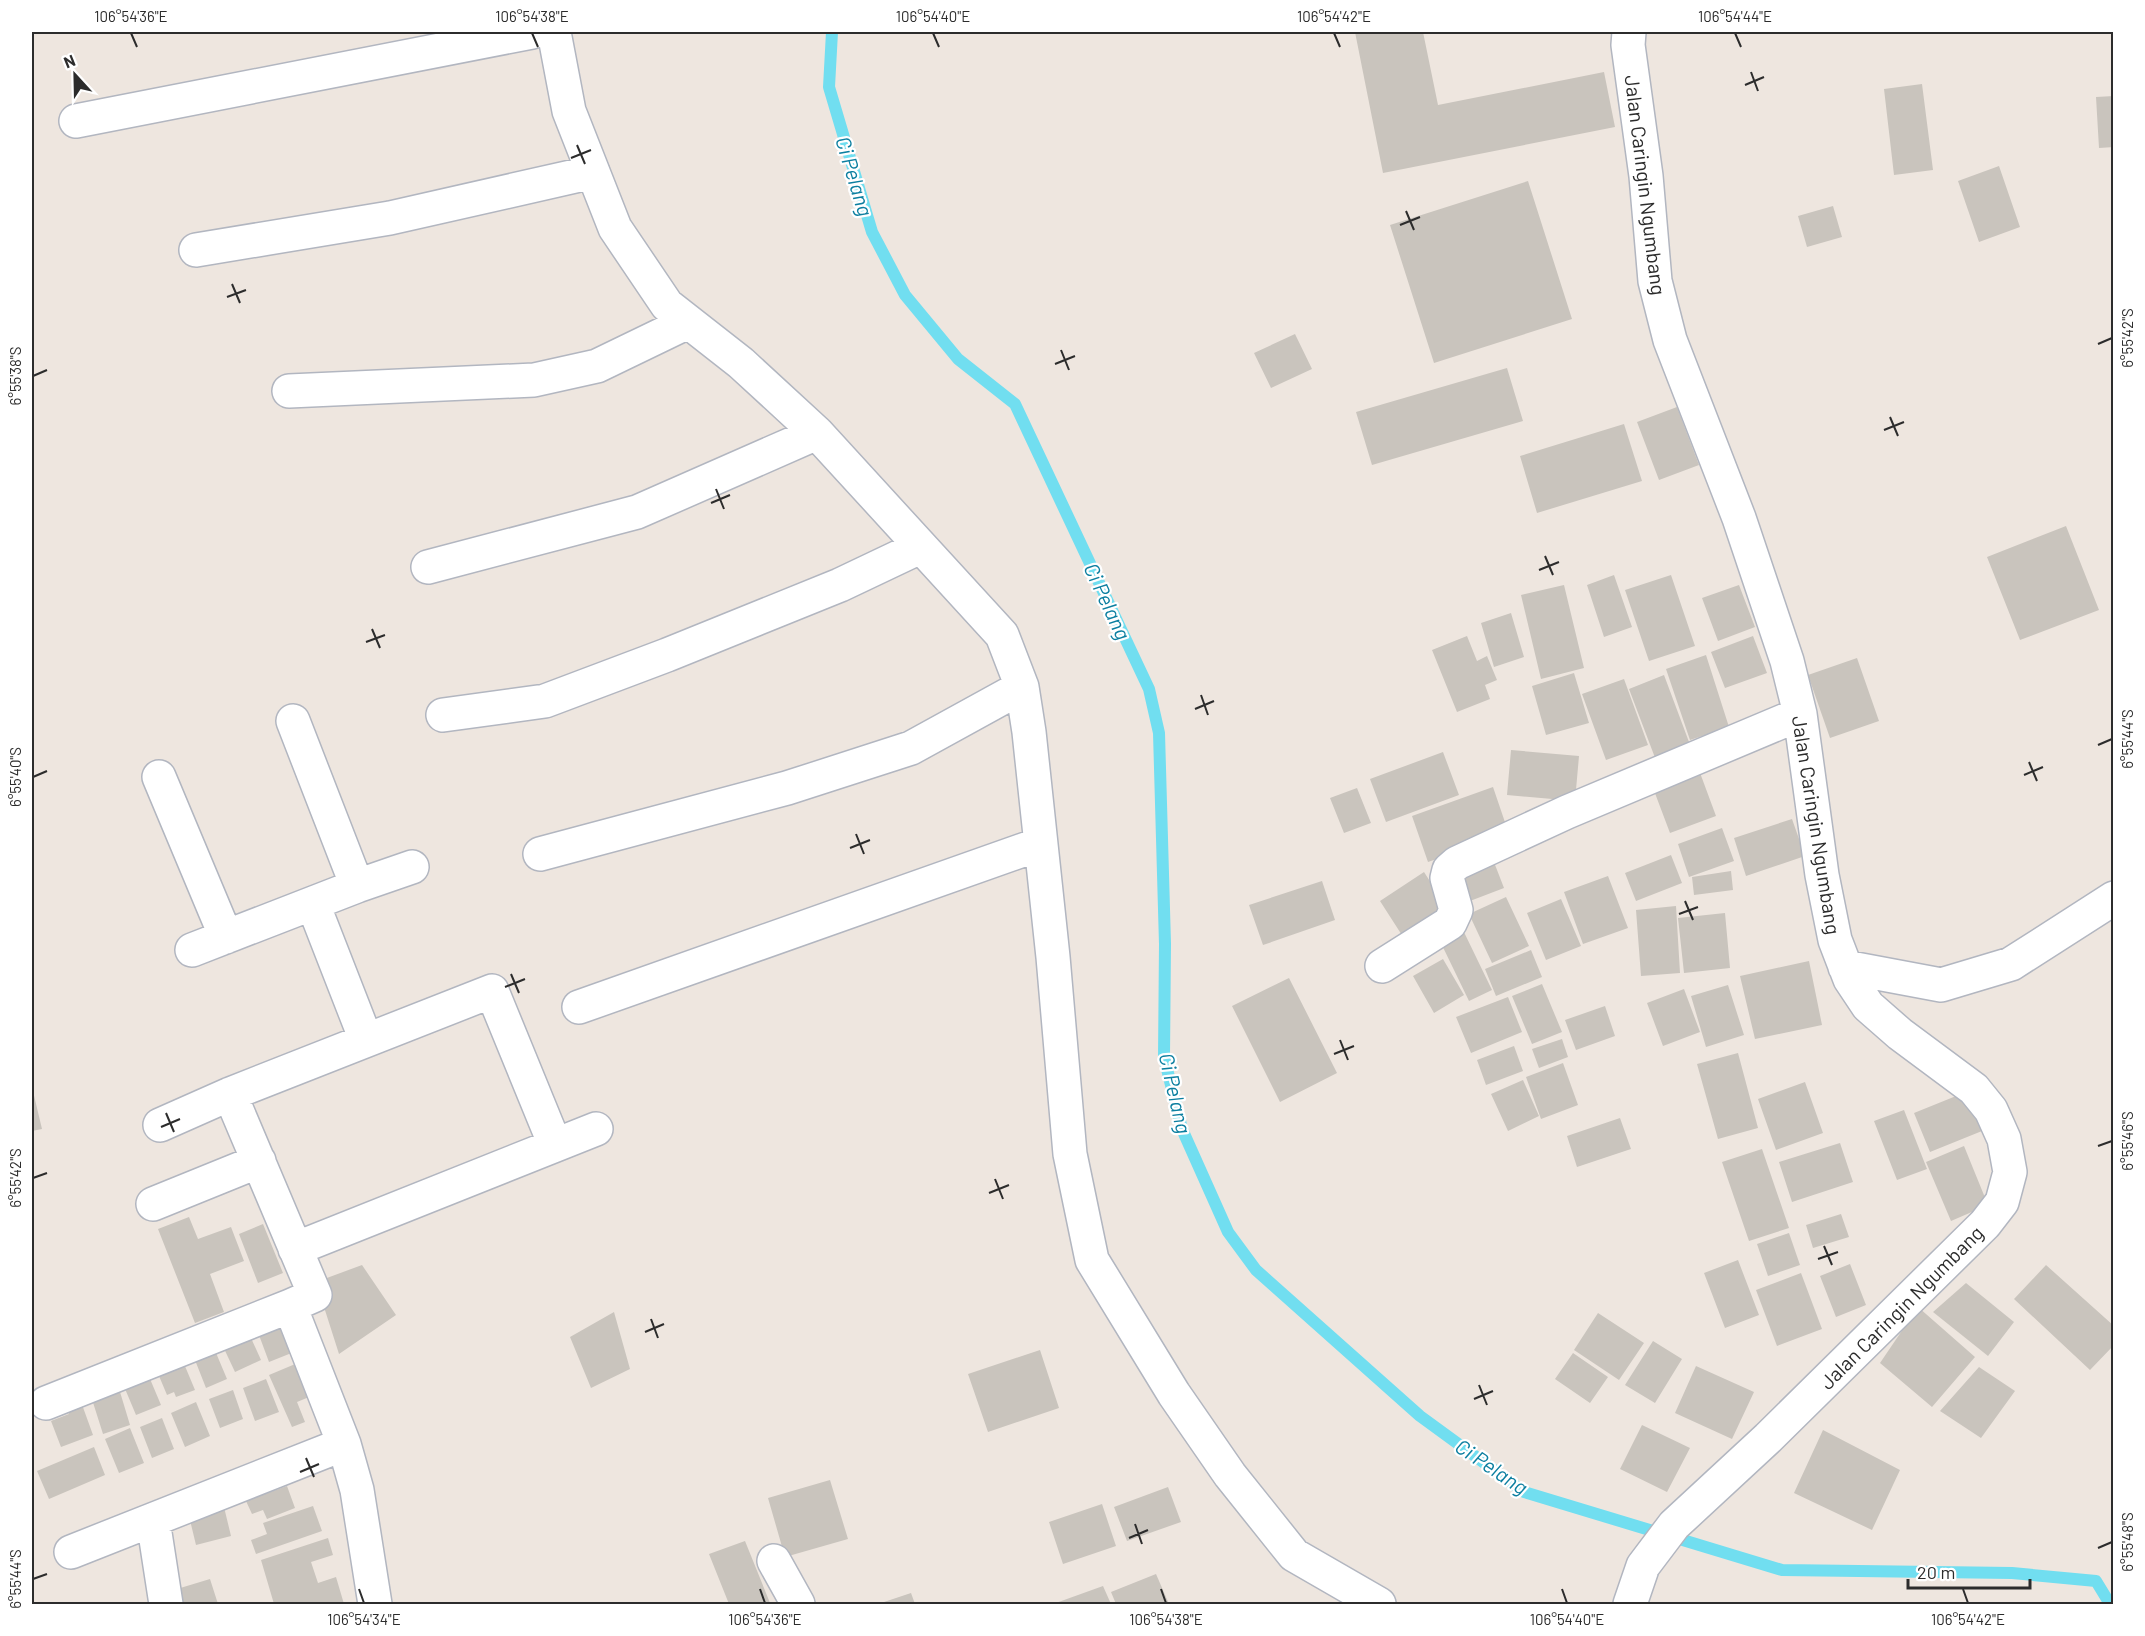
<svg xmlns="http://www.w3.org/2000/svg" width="2145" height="1636" font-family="Barlow,sans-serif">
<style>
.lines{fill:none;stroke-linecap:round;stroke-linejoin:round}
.stream{stroke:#71def0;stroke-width:12}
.building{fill:#c9c4bd}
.minor-casing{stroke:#b2b6c0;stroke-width:36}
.minor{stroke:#fff;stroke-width:33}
.ticks{fill:none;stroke:#2c2c2c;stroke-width:2}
.labels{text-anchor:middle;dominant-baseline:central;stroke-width:4.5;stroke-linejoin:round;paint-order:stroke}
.street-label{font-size:20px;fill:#2c2c2c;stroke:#fff}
.water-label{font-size:21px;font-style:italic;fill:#0c7fa0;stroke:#fff}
.neatline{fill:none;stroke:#2c2c2c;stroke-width:2}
.ticks-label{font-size:15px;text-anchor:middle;fill:#2c2c2c}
</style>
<rect width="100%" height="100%" fill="#eee6df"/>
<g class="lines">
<path class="stream" d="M832,32L829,87L872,232L905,295L958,359L1015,404L1149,689L1159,733L1165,944L1164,1057L1182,1129L1228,1232L1256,1270L1420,1416L1524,1492L1782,1570L2012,1573L2096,1581L2110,1604"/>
</g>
<path class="building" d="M1355,32H1423L1438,105L1604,72L1615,127L1383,173Z
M1922,84L1933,170L1894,175L1884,89Z
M2114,96V147L2099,148L2096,97Z
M1999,166L2020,227L1979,242L1958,181Z
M1528,181L1572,319L1434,363L1390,225Z
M1833,206L1842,237L1807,247L1798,216Z
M1295,334L1312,369L1271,388L1254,353Z
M1507,368L1523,421L1372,465L1356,412Z
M1677,407L1699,465L1659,480L1637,422Z
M1624,424L1642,481L1537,513L1520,456Z
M2066,526L2099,610L2020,640L1987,557Z
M1614,575L1632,627L1604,637L1587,585Z
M1671,575L1695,646L1649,661L1625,590Z
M1564,585L1584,668L1541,679L1521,595Z
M1739,585L1755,627L1718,641L1702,598Z
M1511,613L1524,657L1494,667L1481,623Z
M1467,636L1477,661L1487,656L1497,680L1485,685L1490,699L1457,712L1432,650Z
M1753,636L1767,673L1725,688L1711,652Z
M1706,655L1729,727L1690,740L1666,669Z
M1857,658L1879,721L1830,738L1808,675Z
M1574,673L1589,723L1546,735L1532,686Z
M1664,675L1692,750L1657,763L1629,689Z
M1624,679L1648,745L1606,760L1582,694Z
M1511,750L1579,756L1575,801L1507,795Z
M1443,752L1459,795L1386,822L1370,779Z
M1696,762L1716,816L1670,833L1650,780Z
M1493,787L1509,834L1428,862L1412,816Z
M1357,788L1371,823L1344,833L1330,798Z
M1792,819L1805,856L1746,876L1734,838Z
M1722,828L1734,861L1689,877L1678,844Z
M1671,855L1682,883L1636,901L1625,873Z
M1492,857L1504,888L1470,901L1458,870Z
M1731,871L1733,890L1694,895L1692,877Z
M1424,872L1451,914L1407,943L1380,901Z
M1608,876L1628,928L1583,944L1564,892Z
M1322,881L1335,920L1263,945L1249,905Z
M1506,897L1529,946L1492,963L1469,914Z
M1561,899L1581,946L1546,960L1527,913Z
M1676,906L1680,973L1641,976L1636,910Z
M1725,913L1730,968L1684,973L1678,918Z
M1462,928L1492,990L1469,1001L1439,939Z
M1531,950L1542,977L1496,996L1485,969Z
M1443,959L1464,995L1434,1013L1413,976Z
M1809,961L1822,1025L1755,1039L1740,976Z
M1289,978L1337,1073L1280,1102L1232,1006Z
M1542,984L1562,1032L1532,1044L1512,996Z
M1728,985L1744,1035L1706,1047L1691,996Z
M1684,989L1700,1032L1663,1046L1647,1003Z
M1508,997L1522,1032L1471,1053L1456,1017Z
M1605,1006L1615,1036L1576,1050L1565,1020Z
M1562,1039L1568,1057L1539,1068L1532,1049Z
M1514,1046L1523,1071L1486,1085L1477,1060Z
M1738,1053L1758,1128L1718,1139L1697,1064Z
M1563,1063L1578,1105L1541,1119L1526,1077Z
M1523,1080L1539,1116L1508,1131L1491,1094Z
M1805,1082L1823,1133L1776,1150L1758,1099Z
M32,1087L42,1129L32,1131Z
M1966,1092L1982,1131L1930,1152L1914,1113Z
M1904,1110L1927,1169L1897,1180L1874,1121Z
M1620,1118L1631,1149L1577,1167L1567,1136Z
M1840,1143L1853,1182L1792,1202L1779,1162Z
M1964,1146L1988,1205L1951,1221L1926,1162Z
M1762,1149L1789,1228L1749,1241L1722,1162Z
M1841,1214L1849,1237L1813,1248L1806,1225Z
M189,1217L198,1239L231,1227L244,1261L210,1274L224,1312L195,1323L158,1229Z
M263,1224L283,1273L258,1283L239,1234Z
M1789,1233L1800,1265L1768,1276L1757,1244Z
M1738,1260L1759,1315L1725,1328L1704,1273Z
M1850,1264L1866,1305L1836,1317L1820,1276Z
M362,1265L396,1315L339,1354L316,1282Z
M2046,1265L2114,1326V1345L2090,1370L2014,1299Z
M1801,1273L1822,1329L1777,1346L1756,1290Z
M1966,1283L2014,1322L1988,1356L1933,1312Z
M1918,1307L1975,1357L1932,1407L1880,1363Z
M614,1312L630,1369L591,1388L570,1337Z
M1598,1313L1644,1343L1619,1380L1574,1350Z
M284,1325L294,1352L269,1362L256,1327Z
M251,1338L261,1360L235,1372L220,1340Z
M211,1341L227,1379L206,1388L193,1355Z
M1653,1341L1682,1359L1655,1403L1625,1385Z
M1040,1350L1059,1408L988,1432L968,1374Z
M1573,1353L1608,1377L1590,1403L1555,1379Z
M182,1359L195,1390L176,1397L174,1392L167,1395L154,1364Z
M300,1362L314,1395L297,1402L305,1422L292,1427L269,1375Z
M1696,1366L1754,1392L1732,1439L1675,1413Z
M145,1367L161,1405L136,1415L123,1384Z
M1979,1367L2015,1391L1981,1438L1940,1411Z
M266,1379L279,1412L255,1421L243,1388Z
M117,1382L130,1425L103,1434L90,1393Z
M233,1390L243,1419L220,1428L209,1399Z
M80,1399L93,1435L61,1447L51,1421L69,1414L65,1405Z
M196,1402L210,1436L185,1447L171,1413Z
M162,1418L174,1449L152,1458L140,1427Z
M1642,1425L1690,1448L1667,1492L1620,1469Z
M130,1428L144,1463L119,1473L105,1439Z
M1823,1430L1900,1470L1872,1530L1794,1493Z
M94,1447L105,1475L49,1499L37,1471Z
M830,1480L848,1539L785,1557L768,1498Z
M287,1486L295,1508L267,1519L263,1510L252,1514L246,1501Z
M1168,1487L1181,1522L1127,1541L1114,1507Z
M1102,1504L1116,1546L1063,1564L1049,1522Z
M313,1506L322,1531L256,1554L251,1540L267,1534L263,1523Z
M224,1507L231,1536L196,1545L189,1516Z
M328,1538L333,1555L311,1562L318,1583L336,1577L344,1604H274L261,1560Z
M745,1541L770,1603L765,1604H729L709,1554Z
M1156,1574L1169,1604H1116L1111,1592Z
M210,1579L218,1604H182L177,1589Z
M1103,1586L1111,1604H1053Z
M911,1593L915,1604H878Z"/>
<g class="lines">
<g class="minor-casing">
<path id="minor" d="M554,32L569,111L615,228L667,305L741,363L817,433
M1629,32L1628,45L1646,176L1655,281L1670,340L1739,518L1787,661L1800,714L1822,875L1835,940L1850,979L1868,1006L1900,1034L1974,1089L1991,1110L2004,1139L2010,1172L2002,1202L1985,1224L1768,1438L1674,1525L1643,1566L1630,1604
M76,121L532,32
M196,250L390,218L593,172
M289,391L534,380L597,366L688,322
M428,567L637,512L817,433L1002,635L1022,687L1029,732L1053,957L1070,1154L1092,1260L1174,1394L1230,1475L1294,1555L1379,1604
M443,715L545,701L667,655L840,585L920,547
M293,721L357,886
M159,777L226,937
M540,854L787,788L911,748L1022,687
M313,904L366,1040
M192,950L357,886L412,867
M1382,966L1450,923L1456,910L1447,878L1449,870L1457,863L1567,812L1800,714
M1845,967L1941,985L2011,964L2114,898
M579,1007L1040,844
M230,1094L315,1295L290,1306L344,1444L357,1490L375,1604
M160,1125L230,1094L492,991L555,1145
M153,1204L259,1161
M295,1249L596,1129
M46,1403L290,1306
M153,1520L166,1604
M71,1552L344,1444
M774,1561L798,1604"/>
</g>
<use href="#minor" class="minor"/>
</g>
<path class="ticks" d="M131,33L137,47M532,33L538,47M933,33L939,47M1334,33L1340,47M1735,33L1741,47M1751,72L1758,91M1745,85L1764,77M577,145L585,164M571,158L591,150M1406,211L1414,230M1400,225L1420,217M232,284L240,303M227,297L246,290M2098,344L2112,338M1061,350L1069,370M1055,364L1075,356M33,376L47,370M1890,417L1898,436M1884,430L1904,422M716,489L724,509M711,503L730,495M1545,556L1553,575M1539,570L1559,562M372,629L380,648M366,642L385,635M1201,695L1208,715M1195,709L1214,701M2098,745L2112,739M2029,762L2037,781M2024,775L2043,767M33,777L47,771M856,834L864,854M850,848L870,840M1685,901L1693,920M1679,914L1698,907M511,974L519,993M505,987L525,979M1340,1040L1348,1060M1334,1054L1354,1046M166,1113L174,1132M161,1127L180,1119M2098,1146L2112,1141M33,1178L47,1173M995,1179L1003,1199M989,1193L1009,1185M1824,1246L1832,1265M1818,1259L1838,1252M651,1319L658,1338M645,1332L664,1324M1479,1385L1487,1405M1474,1399L1493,1391M306,1458L314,1477M300,1472L319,1464M1135,1524L1142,1544M1129,1538L1148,1530M2098,1548L2112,1542M33,1579L47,1574M359,1589L364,1603M760,1589L765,1603M1161,1589L1166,1603M1562,1589L1567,1603M1963,1589L1968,1603"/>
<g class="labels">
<g class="street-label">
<text transform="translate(1646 185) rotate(83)">Jalan Caringin Ngumbang</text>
<text transform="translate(1817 825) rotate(81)">Jalan Caringin Ngumbang</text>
<text transform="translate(1901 1307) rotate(-45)">Jalan Caringin Ngumbang</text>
</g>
<g class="water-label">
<text transform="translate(855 176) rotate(73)">Ci Pelang</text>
<text transform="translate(1108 601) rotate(65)">Ci Pelang</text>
<text transform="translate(1176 1093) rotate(77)">Ci Pelang</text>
<text transform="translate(1492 1466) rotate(34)">Ci Pelang</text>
</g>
</g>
<rect width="2145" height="1636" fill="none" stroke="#ffffff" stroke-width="66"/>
<g transform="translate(75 75) rotate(338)" stroke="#ffffff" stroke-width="4.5" paint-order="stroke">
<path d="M0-4.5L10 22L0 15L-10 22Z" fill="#2c2c2c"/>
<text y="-9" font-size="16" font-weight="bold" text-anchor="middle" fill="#2c2c2c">N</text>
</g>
<path d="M1908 1579v9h122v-9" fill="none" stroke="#2c2c2c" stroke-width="3"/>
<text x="1917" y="1579" font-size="18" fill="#2c2c2c" stroke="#ffffff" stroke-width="4.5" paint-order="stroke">20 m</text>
<rect x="33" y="33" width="2079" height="1570" class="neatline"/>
<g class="ticks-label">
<text x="131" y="22">106°54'36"E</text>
<text x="532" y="22">106°54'38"E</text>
<text x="933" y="22">106°54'40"E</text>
<text x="1334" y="22">106°54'42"E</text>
<text x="1735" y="22">106°54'44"E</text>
<text transform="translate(2128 338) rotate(-90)" y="5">6°55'42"S</text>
<text transform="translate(16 376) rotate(-90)" y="5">6°55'38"S</text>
<text transform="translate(2128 739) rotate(-90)" y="5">6°55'44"S</text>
<text transform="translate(16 777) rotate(-90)" y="5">6°55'40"S</text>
<text transform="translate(2128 1141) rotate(-90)" y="5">6°55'46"S</text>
<text transform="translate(16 1178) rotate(-90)" y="5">6°55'42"S</text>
<text transform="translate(2128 1542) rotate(-90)" y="5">6°55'48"S</text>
<text transform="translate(16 1579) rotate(-90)" y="5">6°55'44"S</text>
<text x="364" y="1625">106°54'34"E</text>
<text x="765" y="1625">106°54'36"E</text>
<text x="1166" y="1625">106°54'38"E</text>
<text x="1567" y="1625">106°54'40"E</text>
<text x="1968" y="1625">106°54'42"E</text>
</g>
</svg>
